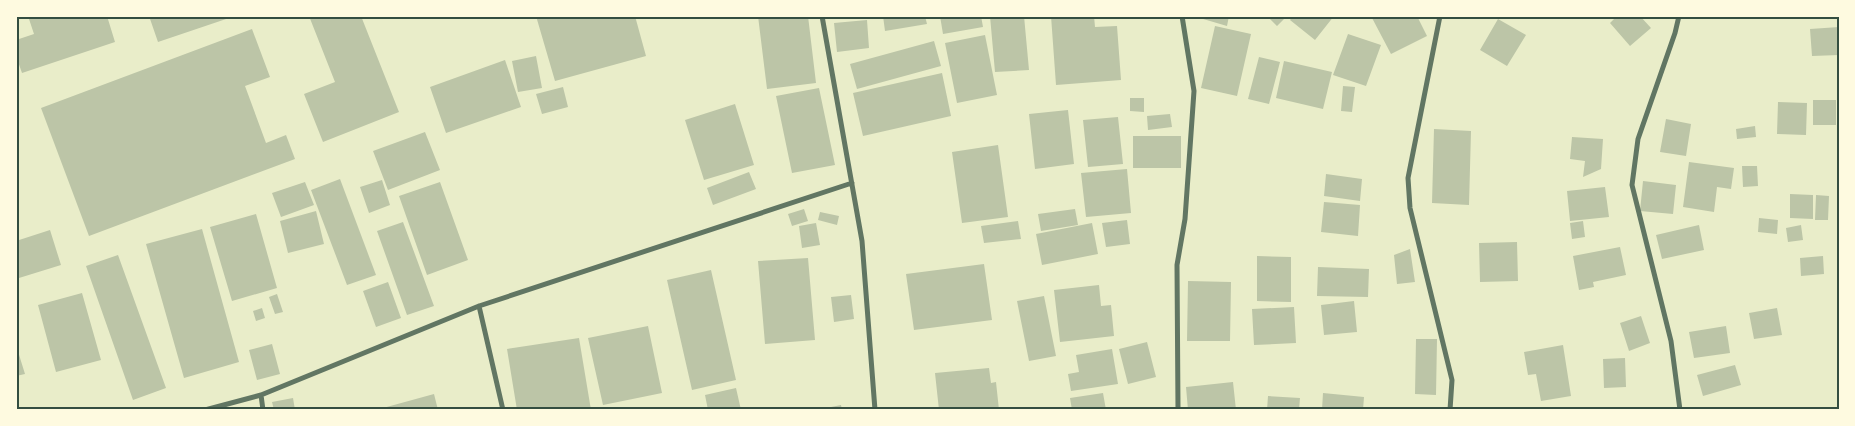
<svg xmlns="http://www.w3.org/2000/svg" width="1855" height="426" font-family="'Exo 2',sans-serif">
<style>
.building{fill:#bcc5a7}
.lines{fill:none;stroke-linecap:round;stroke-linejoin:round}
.minor{stroke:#617663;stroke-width:5}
.neatline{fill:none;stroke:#344e41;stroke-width:2}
</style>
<rect width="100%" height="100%" fill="#e9edc9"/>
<path class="building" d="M28,16H107L115,42L22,73L16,56V40L34,34Z
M149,16H232V17L158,42Z
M309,16H361L399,112L323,142L304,94L335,82Z
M536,16H635L646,56L555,81Z
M758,16H808L816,83L767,89Z
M883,16H925L927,24L885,31Z
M940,16H981L983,27L943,34Z
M990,16H1024L1029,70L995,72Z
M1051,16H1094L1095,27L1117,26L1121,80L1056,85Z
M1193,16H1229L1227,26Z
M1267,16H1287L1277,26Z
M1293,16H1334L1315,40L1290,20Z
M1371,16H1417L1427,36L1391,54Z
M1617,16H1640L1651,28L1630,46L1610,23Z
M1498,19L1526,35L1507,66L1480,50Z
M867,20L869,48L837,52L834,23Z
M1215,26L1251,34L1237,96L1201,88Z
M1839,27V55L1812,56L1810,29Z
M252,29L270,77L245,86L266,143L286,135L295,159L89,236L41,108Z
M1348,34L1381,45L1366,86L1333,75Z
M985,35L997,95L957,103L945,43Z
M934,41L941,66L857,89L850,64Z
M536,56L542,88L518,92L512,61Z
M1259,57L1280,62L1269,104L1248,99Z
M505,60L521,107L446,133L430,87Z
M1284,61L1332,72L1323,109L1276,98Z
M942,73L951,116L863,136L853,93Z
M1343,86L1355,87L1352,112L1341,111Z
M563,87L568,107L542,114L536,94Z
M819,88L835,165L792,173L776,96Z
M1130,98H1144V112L1130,111Z
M1813,100H1836V125H1813Z
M1778,102L1807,103L1806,135L1777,134Z
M735,104L754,165L704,180L685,120Z
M1068,110L1074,164L1035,169L1029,114Z
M1170,114L1172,127L1148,130L1147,116Z
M1118,117L1123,164L1088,167L1083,120Z
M1666,119L1691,124L1686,156L1660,152Z
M1755,126L1756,137L1737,139L1736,129Z
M1434,129L1471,131L1469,205L1432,203Z
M425,132L440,170L388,190L373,151Z
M1133,136H1181V168H1133Z
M1572,137L1603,139L1601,169L1583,177L1585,161L1570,159Z
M998,145L1008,217L962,223L952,152Z
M1689,162L1734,168L1731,189L1717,187L1714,212L1683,207Z
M1742,166H1757L1758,186L1743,187Z
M1127,169L1131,213L1086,217L1081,173Z
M749,172L756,189L713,205L707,188Z
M1326,174L1362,179L1360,201L1324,196Z
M340,179L376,275L347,285L311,190Z
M382,180L390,205L369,213L360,187Z
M1643,181L1676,185L1673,214L1640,211Z
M305,182L314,205L281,217L272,193Z
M440,182L468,260L427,275L399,196Z
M1605,187L1609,217L1570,221L1567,191Z
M1790,194L1813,195V219L1790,218Z
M1816,195L1829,196L1828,220H1815Z
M1324,202L1360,205L1358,236L1321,232Z
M804,209L808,221L792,226L788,214Z
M1075,209L1078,225L1041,231L1038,214Z
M316,211L324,244L288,253L280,221Z
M820,212L839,216L837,225L818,220Z
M256,214L277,288L232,301L210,227Z
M1759,218L1778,220L1777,234L1758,232Z
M1127,220L1130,244L1106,247L1102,223Z
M1018,221L1021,239L984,243L981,226Z
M1583,221L1585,237L1572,239L1570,223Z
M403,222L434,306L407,315L377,231Z
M816,223L820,245L802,248L799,226Z
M1092,223L1098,254L1042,265L1036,234Z
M1699,225L1704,250L1662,259L1656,235Z
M1801,225L1803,240L1788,242L1786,228Z
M202,229L239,362L184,378L146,244Z
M50,230L61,265L19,278L16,269V241Z
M1517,242L1518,281L1480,282L1479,243Z
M1620,247L1626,275L1593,282L1594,287L1579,290L1573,256Z
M1410,249L1415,282L1397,284L1394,255Z
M118,255L166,388L133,400L86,266Z
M1257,256L1291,257V302L1257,301Z
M1823,256L1824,274L1801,276L1800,258Z
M808,258L815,340L765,344L758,261Z
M984,264L992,320L914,330L906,274Z
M1318,267L1369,269L1368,297L1317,296Z
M711,270L736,380L692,390L667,280Z
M1188,281L1231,282L1230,341H1187Z
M388,282L401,318L376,327L363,291Z
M1099,285L1101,306L1111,305L1114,336L1060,342L1054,290Z
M82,293L101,360L56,372L38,305Z
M277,294L283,312L275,314L269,297Z
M851,295L854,319L834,322L831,297Z
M1044,296L1056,356L1029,361L1017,301Z
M1354,301L1357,332L1324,335L1321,305Z
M1294,307L1296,343L1254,345L1252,309Z
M262,308L265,318L256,321L253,311Z
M1777,308L1782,335L1754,339L1749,313Z
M1641,316L1650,343L1629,351L1620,323Z
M648,326L662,393L603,405L588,338Z
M1726,326L1730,353L1694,358L1689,332Z
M579,338L591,410H517L507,349Z
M1416,339H1437L1436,395L1415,394Z
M1147,342L1156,377L1128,384L1119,349Z
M272,344L280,374L257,380L249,350Z
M16,345L25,374L16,376Z
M1563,345L1571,396L1541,401L1536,374L1528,375L1524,352Z
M1112,349L1118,384L1071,391L1068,374L1079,372L1076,355Z
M1625,358L1626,387L1604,388L1603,359Z
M1735,365L1741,385L1703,396L1697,375Z
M989,368L991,383L996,382L999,410H939L935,373Z
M1233,382L1236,410H1188L1186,387Z
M736,388L741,410H708L705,395Z
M1103,393L1106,410H1072L1070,398Z
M1323,393L1364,397L1363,410H1322Z
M434,394L438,410H384L383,408Z
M1268,396L1300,398L1299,410H1267Z
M293,398L295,410H274L272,402Z
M841,405L842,410H821V409Z"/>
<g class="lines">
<path class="minor" d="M822,16L862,241L875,410
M1440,16L1408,178L1410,208L1452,380L1450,410
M1679,16L1675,33L1638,139L1632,185L1671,341L1680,410
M479,306L503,410
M261,395L263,410
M205,410L261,395L479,306L852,183
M1178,410L1177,265L1185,219L1194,91L1182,16"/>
</g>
<rect width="1855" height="426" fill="none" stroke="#fefae0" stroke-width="35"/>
<rect x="18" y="18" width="1820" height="390" class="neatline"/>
</svg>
